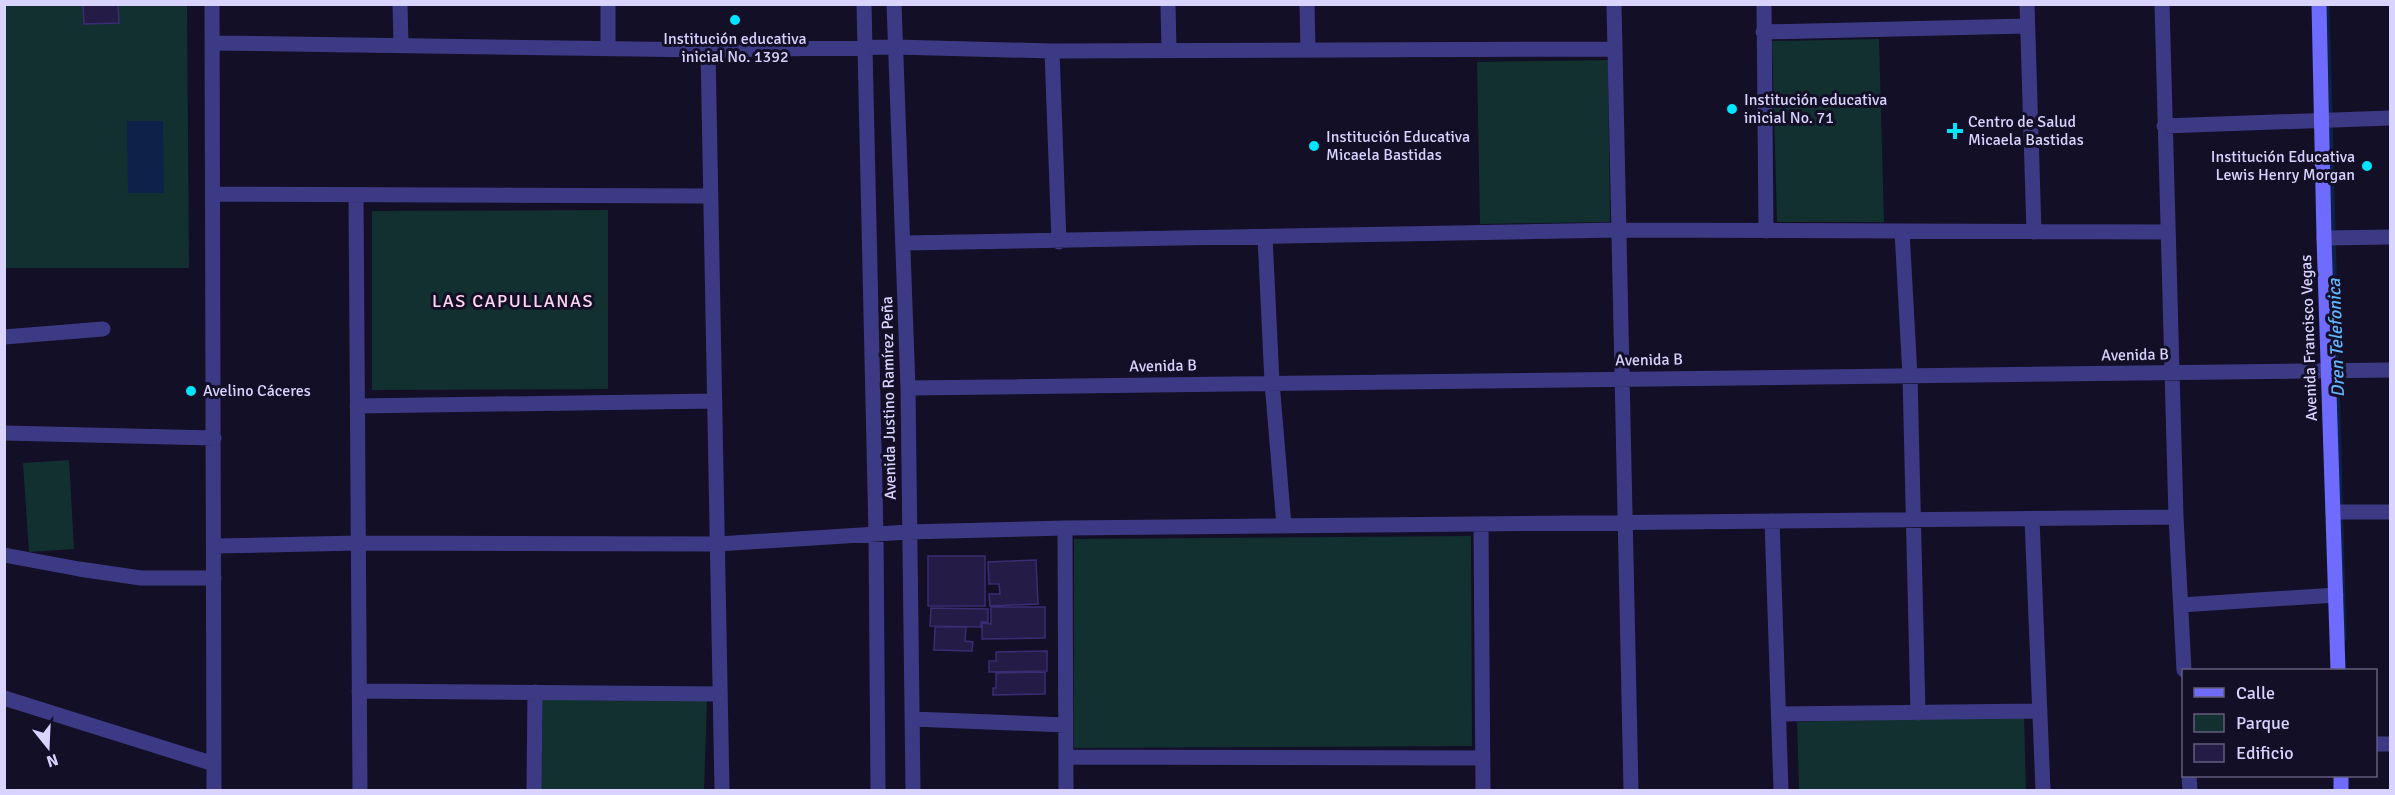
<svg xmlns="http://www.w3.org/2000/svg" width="2395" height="795" font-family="Signika,sans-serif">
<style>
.green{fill:#12302f}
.water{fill:#0c2248}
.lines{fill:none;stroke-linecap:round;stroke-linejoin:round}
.stream{stroke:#0c2248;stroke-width:5}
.building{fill:#241b47;stroke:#3b2d73;stroke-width:1.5}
.street{stroke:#3d3a85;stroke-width:15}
.secondary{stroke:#6f6bff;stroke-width:15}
.poi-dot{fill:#00e5ff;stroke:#130f26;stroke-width:2}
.labels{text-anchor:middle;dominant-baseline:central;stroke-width:6;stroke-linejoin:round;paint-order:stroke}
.poi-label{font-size:16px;fill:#d9d4ff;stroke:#130f26;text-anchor:start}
.street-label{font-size:16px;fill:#d9d4ff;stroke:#130f26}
.neighbourhood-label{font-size:18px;letter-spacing:1.5px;fill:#ffd6f0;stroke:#130f26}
.water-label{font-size:18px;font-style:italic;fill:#62b6ff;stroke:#130f26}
</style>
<rect width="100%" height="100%" fill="#130f26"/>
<path class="green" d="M5,5H187L189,268H5Z
M1879,39L1884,222H1777L1772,41Z
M1608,60L1610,222L1480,224L1477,62Z
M608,210V389L372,390V211Z
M69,460L74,549L29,552L23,463Z
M1471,536L1472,746L1074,748V539Z
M540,698L707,700L704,790H540Z
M2024,714L2026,790H1799L1797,722Z"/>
<path class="water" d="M127,121H163L164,193H128Z"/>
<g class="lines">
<path class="stream" d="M2327,4L2344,639"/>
</g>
<path class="building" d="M83,4H118L119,23L84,24Z
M928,556H985V606H928Z
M1036,560L1038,604L990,606L989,594H1000L999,584H989L988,562Z
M991,607H1045V638L982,639V623L991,624Z
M931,608L988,609V622H981V627L930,626Z
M935,627H966L965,641L973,642L972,651L934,650Z
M1047,651V671L989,672V661H996V652Z
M1045,672V694L993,695V688H996V673Z"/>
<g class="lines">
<path class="street" d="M212,4L214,790
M400,4L401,45
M864,4L876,534L878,790
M894,4L908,388L913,790
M1168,4L1169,51
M1307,4L1308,50
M1614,4L1631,790
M1764,4L1766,231
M2027,4L2034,232
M2162,4L2176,517L2184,670
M1763,32L2027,26
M213,43L708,50L895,47L1052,51L1615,49
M608,49V4
M708,50L722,790
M1052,51L1059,242
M2164,126L2390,118
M213,194L711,196
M356,195L360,790
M1902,231L1910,376L1918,713
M1265,237L1272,382L1284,526
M2324,238L2390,237
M904,243L1619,230L2167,232
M4,337L103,329
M908,388L2390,370
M357,406L715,401
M4,433L214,438
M2333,512H2390
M2032,519L2043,790
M1772,521L1781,790
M1481,524L1483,790
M1065,528L1066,790
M214,546L359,543L718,544L908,532L1065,528L2176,517
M4,555L79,569L141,578H214
M2181,605L2336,595
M359,691L720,694
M4,698L214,764
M1779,714L2040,711
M912,719L1066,725
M2376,744H2390
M1066,757L1483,758
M2189,776L2190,790
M534,790L535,692"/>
<path class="secondary" d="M2319,4L2324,238L2338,670
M2341,776V790"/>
</g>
<g class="poi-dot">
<circle cx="735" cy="20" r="6"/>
<circle cx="1732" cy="109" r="6"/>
<path d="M1952 122h6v6h6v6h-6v6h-6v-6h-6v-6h6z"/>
<circle cx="1314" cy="146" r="6"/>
<circle cx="2367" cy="166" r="6"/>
<circle cx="191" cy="391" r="6"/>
</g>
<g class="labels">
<g class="poi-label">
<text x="735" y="39" text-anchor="middle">Institución educativa<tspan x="735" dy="18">inicial No. 1392</tspan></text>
<text x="1744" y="100">Institución educativa<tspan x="1744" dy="18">inicial No. 71</tspan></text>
<text x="1968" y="122">Centro de Salud<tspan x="1968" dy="18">Micaela Bastidas</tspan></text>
<text x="1326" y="137">Institución Educativa<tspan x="1326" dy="18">Micaela Bastidas</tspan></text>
<text x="2355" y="157" text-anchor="end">Institución Educativa<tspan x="2355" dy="18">Lewis Henry Morgan</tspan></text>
<text x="203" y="391">Avelino Cáceres</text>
</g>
<g class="street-label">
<text transform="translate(2309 338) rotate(-92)">Avenida Francisco Vegas</text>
<text transform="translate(2135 355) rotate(-1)">Avenida B</text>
<text transform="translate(1649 360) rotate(-1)">Avenida B</text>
<text transform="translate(1163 366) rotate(-1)">Avenida B</text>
<text transform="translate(889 398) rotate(-91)">Avenida Justino Ramírez Peña</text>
</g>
<g class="neighbourhood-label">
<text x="513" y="301">LAS CAPULLANAS</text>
</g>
<g class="water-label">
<text transform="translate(2336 338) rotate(-92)">Dren Telefonica</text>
</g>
</g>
<rect width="2395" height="795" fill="none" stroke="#d9d4ff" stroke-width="12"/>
<rect x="2182" y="669" width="195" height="108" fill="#130f26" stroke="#625e7d" stroke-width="1.5"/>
<rect x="2194" y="688" width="30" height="9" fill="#6f6bff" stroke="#625e7d" stroke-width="1.5"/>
<text x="2236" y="699" font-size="18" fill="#d9d4ff">Calle</text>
<rect x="2194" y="714" width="30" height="18" fill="#12302f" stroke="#625e7d" stroke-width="1.5"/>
<text x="2236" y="729" font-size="18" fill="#d9d4ff">Parque</text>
<rect x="2194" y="744" width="30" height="18" fill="#241b47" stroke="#625e7d" stroke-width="1.5"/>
<text x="2236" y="759" font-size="18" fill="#d9d4ff">Edificio</text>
<g transform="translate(48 747) rotate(162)" stroke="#130f26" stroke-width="4.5" paint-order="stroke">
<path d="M0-4.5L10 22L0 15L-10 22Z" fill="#d9d4ff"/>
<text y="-9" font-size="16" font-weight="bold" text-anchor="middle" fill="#d9d4ff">N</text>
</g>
</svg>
